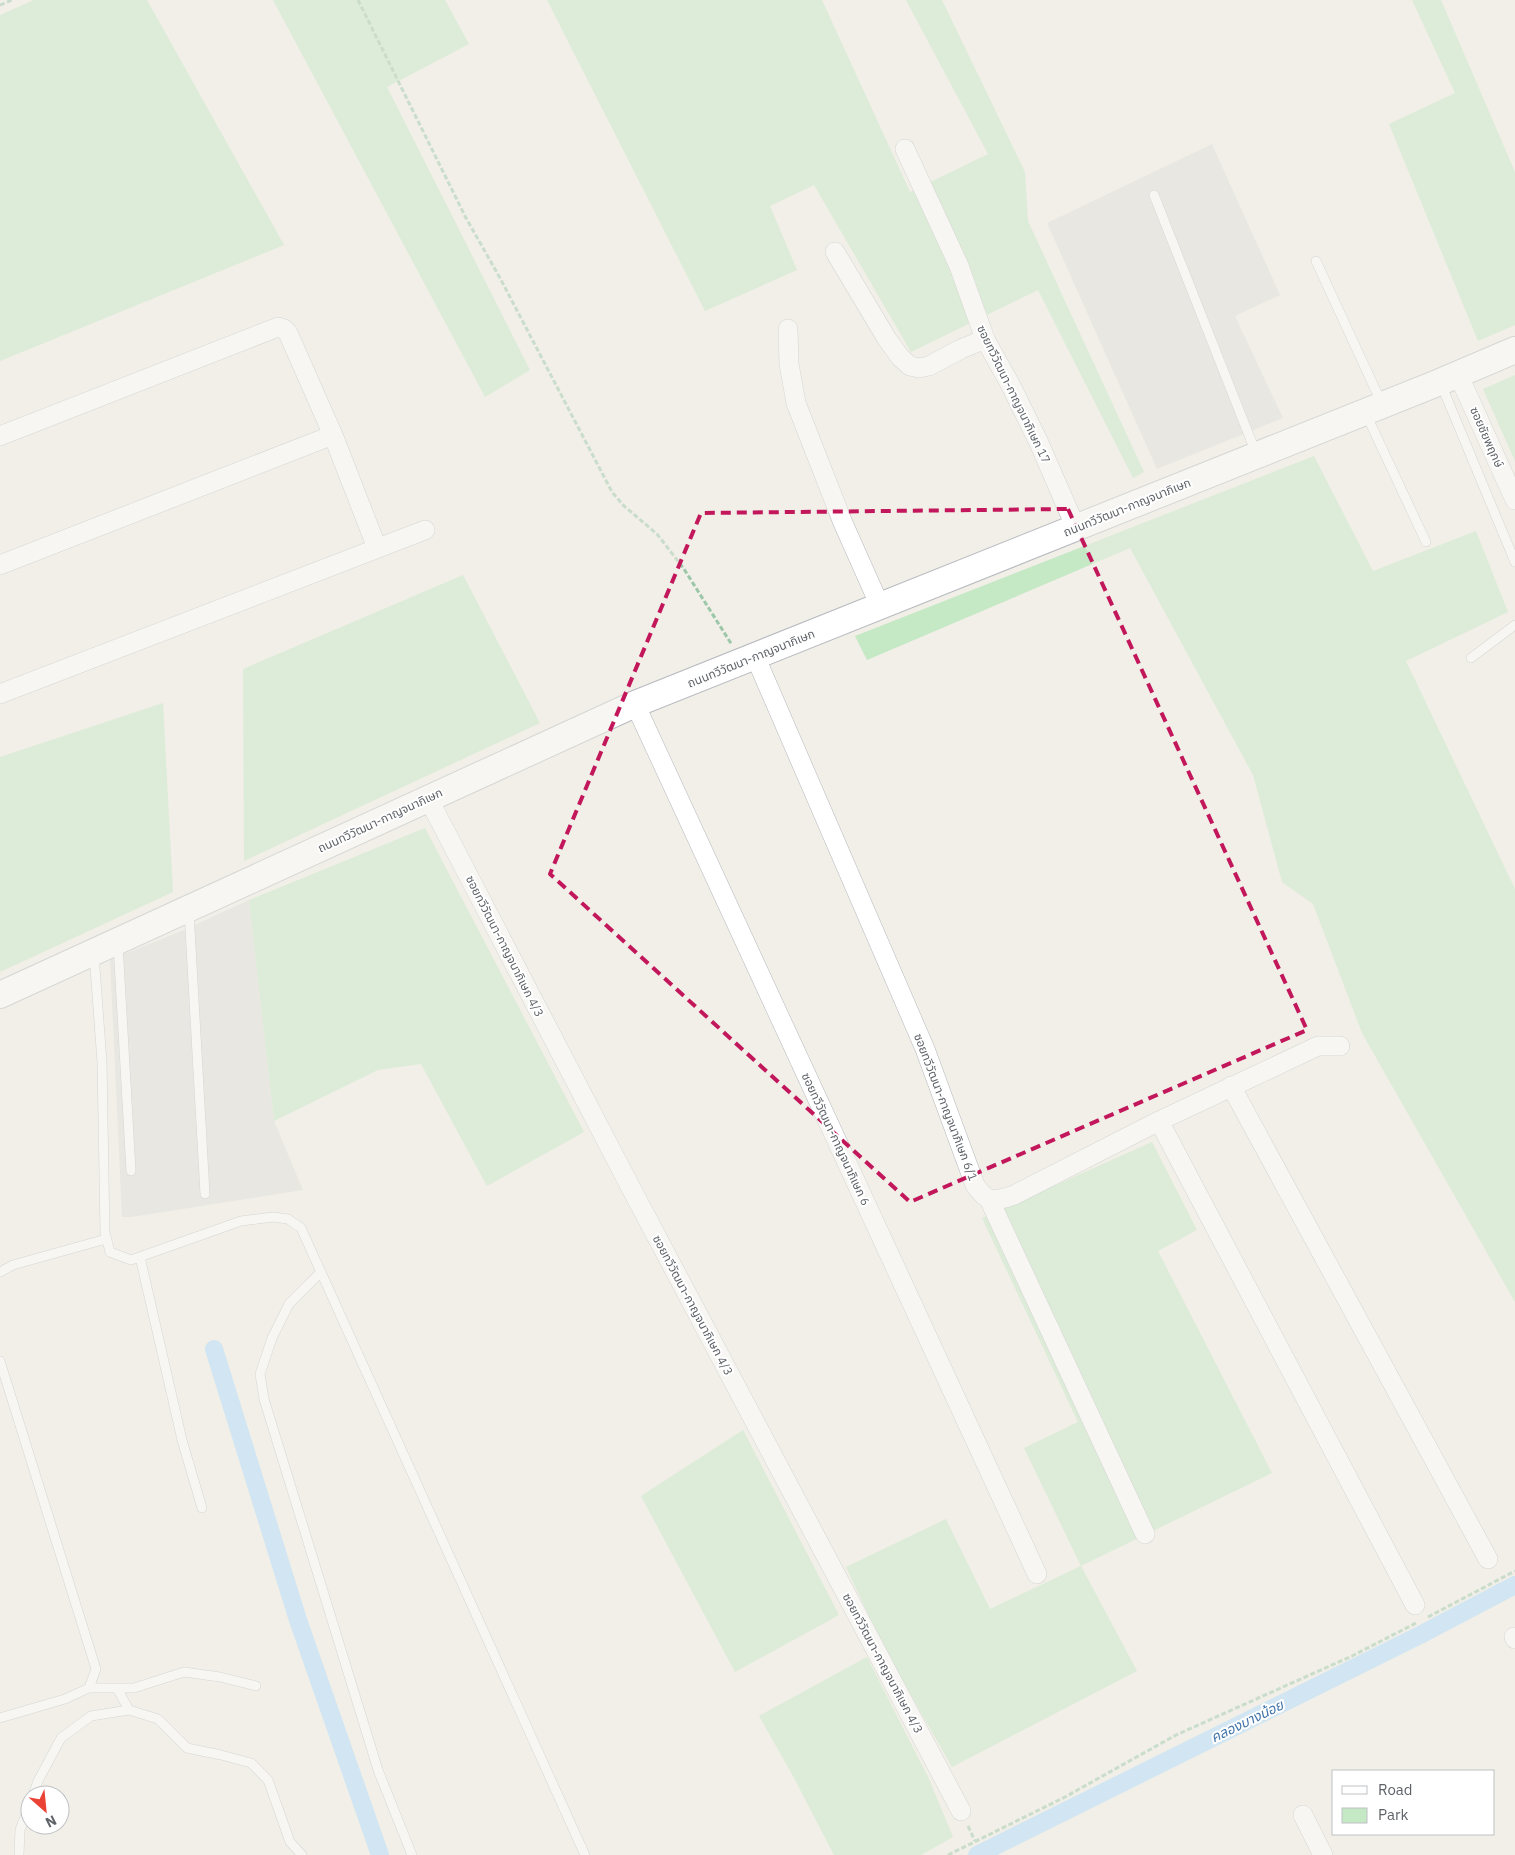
<svg xmlns="http://www.w3.org/2000/svg" width="1515" height="1855" font-family="'IBM Plex Sans','Noto Sans Thai',sans-serif">
<style>
.industrial{fill:#e0deda}
.green{fill:#c5e8c5}
.lines{fill:none;stroke-linecap:round;stroke-linejoin:round}
.canal{stroke:#aadaff;stroke-width:18}
.lane-casing{stroke:#b5b8bc;stroke-width:10}
.street-casing{stroke:#b5b8bc;stroke-width:20}
.secondary-casing{stroke:#b6babf;stroke-width:28}
.path{stroke:#9cc7a9;stroke-width:3;stroke-dasharray:5 2.5;stroke-linecap:butt}
.lane{stroke:#fff;stroke-width:9}
.street{stroke:#fff;stroke-width:19}
.secondary{stroke:#fff;stroke-width:26}
.marked{fill:none;stroke:#c2185b;stroke-width:4;stroke-dasharray:10 6;stroke-linejoin:round}
.labels{text-anchor:middle;dominant-baseline:central;stroke-width:4;stroke-linejoin:round;paint-order:stroke}
.street-label{font-size:12px;fill:#5f6368;stroke:#fff}
.water-label{font-size:14px;font-style:italic;fill:#4174aa;stroke:#fff}
</style>
<rect width="100%" height="100%" fill="#f1efe8"/>
<path class="industrial" d="M1212,144L1280,295L1235,316L1283,418L1157,469L1047,223Z
M249,900L274,1121L303,1190L131,1217H122L110,960L179,932Z"/>
<path class="green" d="M34,0H147L284,245L0,361V15Z
M273,0H445L469,44L387,87L530,370L485,397Z
M547,0H822L910,192L988,154L906,0H942L1025,172L1028,221L1144,472L1133,478L1038,290L911,352L814,185L770,206L797,270L705,311Z
M1412,0H1441L1515,172V325L1478,341L1389,124L1455,93Z
M1515,375V461L1483,389Z
M1314,456L1373,571L1476,531L1508,612L1406,661L1515,889V1302L1362,1033L1313,904L1282,882L1253,775L1130,548L867,660L855,636Z
M463,575L540,723L244,861L243,669Z
M163,703L173,892L0,972V757Z
M425,828L584,1132L487,1186L421,1064L378,1070L274,1121L249,900Z
M1152,1142L1197,1230L1158,1251L1272,1473L1081,1566L1137,1671L952,1767L884,1648L846,1567L946,1519L990,1609L1081,1566L1024,1448L1078,1422L982,1218Z
M743,1430L839,1615L735,1672L641,1496Z
M867,1657L929,1779L953,1837L921,1855H834L793,1776L759,1716Z"/>
<g class="lines">
<path class="canal" d="M214,1349L298,1620L380,1855
M977,1855L1420,1635L1515,1585"/>
<g class="lane-casing">
<path id="lane" d="M1154,195L1256,453
M1316,261L1382,404
M1441,384L1515,562
M1366,414L1426,542
M1471,658L1515,625
M189,912L205,1194
M118,944L131,1171
M94,954L102,1062L105,1233L110,1252L131,1260L241,1221L273,1217L288,1219L301,1228L585,1855
M140,1257L182,1440L202,1508
M0,1272L13,1265L106,1239
M321,1272L289,1304L272,1338L260,1374L264,1399L378,1770L412,1855
M0,1361L96,1669L89,1688L65,1699L0,1718
M89,1688H134L184,1672L220,1677L256,1686
M117,1688L129,1710
M33,1795L38,1781L61,1738L91,1716L129,1710L158,1719L187,1748L221,1755L251,1763L268,1780L290,1842L302,1855
M19,1855L20,1830L30,1803"/>
</g>
<g class="street-casing">
<path id="street" d="M905,149L959,266L985,339L1011,386L1039,443L1076,528
M835,252L887,339L900,357L910,366L919,368L929,366L961,349L985,339
M788,329L789,364L796,403L843,523L880,606
M1458,374L1515,500
M0,436L278,327L284,329L288,333L333,435L377,548
M0,565L333,435
M755,656L925,1049L975,1185C987,1203 994,1202 1014,1195L1159,1121L1318,1046H1340
M0,694L425,530
M635,704L1037,1574
M428,798L632,1190L961,1811
M1231,1086L1488,1559
M1159,1121L1415,1605
M989,1199L1145,1534
M1514,1637L1515,1639
M1303,1815L1323,1855"/>
</g>
<g class="secondary-casing">
<path id="secondary" d="M0,995L635,704L1440,382L1515,350"/>
</g>
<path class="path" d="M358,0L466,218L500,278L612,492L624,506L657,534L684,569L732,645
M0,5L12,0
M1428,1617L1515,1571
M968,1826L975,1841
M948,1855L1065,1797L1176,1735L1352,1656L1418,1622"/>
<use href="#lane" class="lane"/>
<use href="#street" class="street"/>
<use href="#secondary" class="secondary"/>
</g>
<path d="M0 0H1515V1855H0ZM1068,509L1307,1030L910,1202L550,874L701,513Z" fill="#f1efe8" fill-opacity=".55" fill-rule="evenodd"/>
<path class="marked" d="M1068,509L1307,1030L910,1202L550,874L701,513Z"/>
<g class="labels">
<g class="street-label">
<text transform="translate(1014 394) rotate(64)">ซอยทวีวัฒนา-กาญจนาภิเษก 17</text>
<text transform="translate(1487 437) rotate(66)">ซอยชัยพฤกษ์</text>
<text transform="translate(1127 507) rotate(-22)">ถนนทวีวัฒนา-กาญจนาภิเษก</text>
<text transform="translate(751 658) rotate(-22)">ถนนทวีวัฒนา-กาญจนาภิเษก</text>
<text transform="translate(380 820) rotate(-25)">ถนนทวีวัฒนา-กาญจนาภิเษก</text>
<text transform="translate(505 946) rotate(63)">ซอยทวีวัฒนา-กาญจนาภิเษก 4/3</text>
<text transform="translate(946 1107) rotate(69)">ซอยทวีวัฒนา-กาญจนาภิเษก 6/1</text>
<text transform="translate(836 1139) rotate(65)">ซอยทวีวัฒนา-กาญจนาภิเษก 6</text>
<text transform="translate(693 1305) rotate(62)">ซอยทวีวัฒนา-กาญจนาภิเษก 4/3</text>
<text transform="translate(883 1663) rotate(62)">ซอยทวีวัฒนา-กาญจนาภิเษก 4/3</text>
</g>
<g class="water-label">
<text transform="translate(1247 1721) rotate(-26)">คลองบางน้อย</text>
</g>
</g>
<rect x="1332" y="1770" width="162" height="65" fill="#ffffff" stroke="#bfc1c3"/>
<rect x="1342" y="1786" width="25" height="8" fill="#ffffff" stroke="#bfc1c3"/>
<text x="1378" y="1795" font-size="15" fill="#5f6368">Road</text>
<rect x="1342" y="1808" width="25" height="15" fill="#c5e8c5" stroke="#bfc1c3"/>
<text x="1378" y="1820" font-size="15" fill="#5f6368">Park</text>
<g transform="translate(45 1810) rotate(153)"><circle r="24" fill="#ffffff" stroke="#bfc1c3"/>
<path d="M0-4L9 19L0 12L-9 19Z" fill="#ea4335"/>
<text y="-8" font-size="14" font-weight="bold" text-anchor="middle" fill="#5f6368">N</text>
</g>
</svg>
